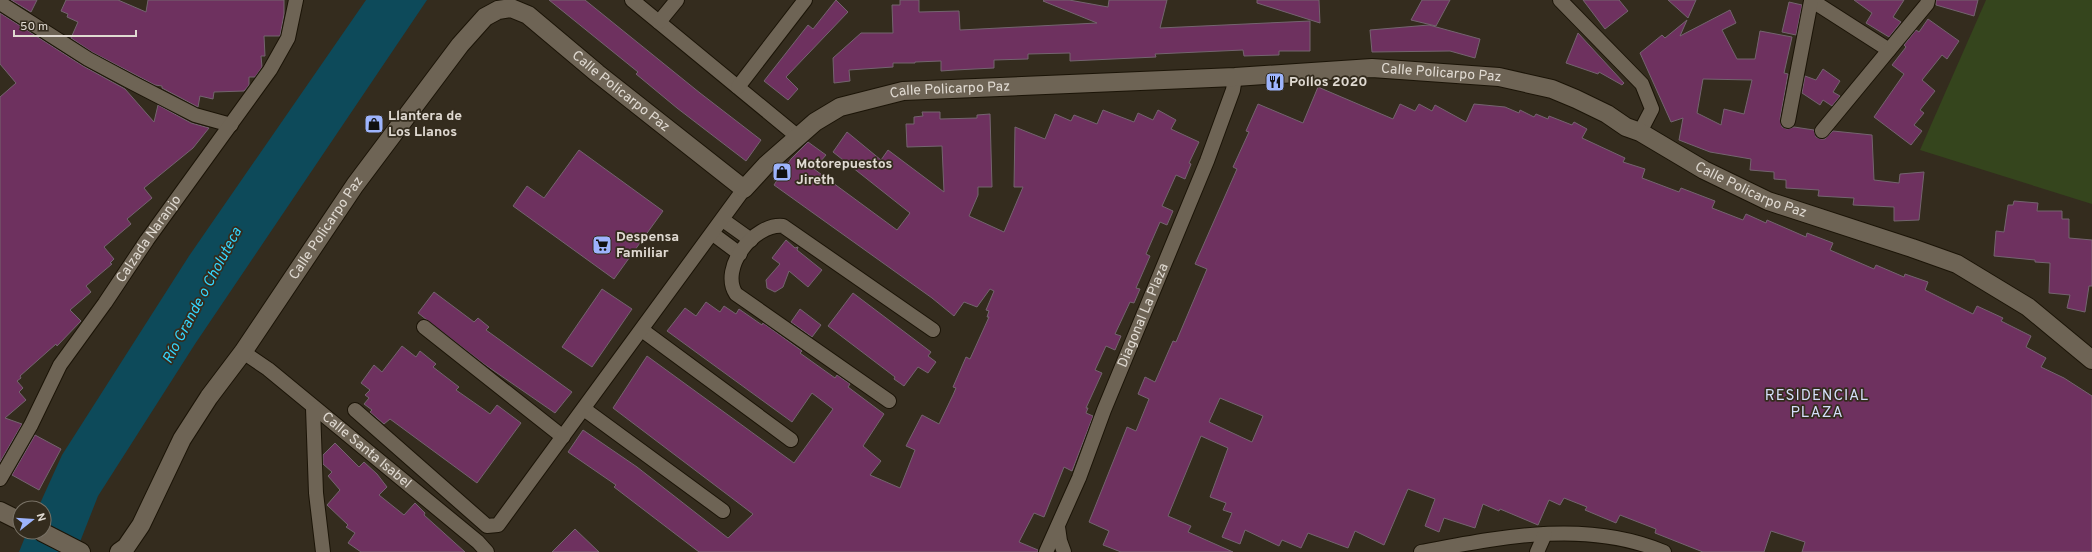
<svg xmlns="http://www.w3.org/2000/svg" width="2092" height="552" font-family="Overpass,sans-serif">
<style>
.green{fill:#35451d}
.water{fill:#0d4a5a}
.building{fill:#6e315f;stroke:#74646f;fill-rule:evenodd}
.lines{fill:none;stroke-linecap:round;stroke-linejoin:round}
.minor-casing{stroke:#1b1407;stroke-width:16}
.tertiary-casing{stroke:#1b1407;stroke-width:20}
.minor{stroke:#6e6455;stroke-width:14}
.tertiary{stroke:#6e6455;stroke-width:18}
.labels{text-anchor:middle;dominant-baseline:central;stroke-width:3.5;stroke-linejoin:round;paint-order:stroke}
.street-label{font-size:14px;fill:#e0dad2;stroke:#342c1e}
.poi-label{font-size:14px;font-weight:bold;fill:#e0dad2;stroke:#342c1e;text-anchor:start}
.water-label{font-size:15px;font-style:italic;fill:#34d4fb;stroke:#342c1e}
.neighbourhood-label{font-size:15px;letter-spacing:1px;fill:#d5dffb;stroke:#342c1e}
</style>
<rect width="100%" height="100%" fill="#342c1e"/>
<path class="green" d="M1986,0H2092V204L1920,150Z"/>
<path class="water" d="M366,0H427L195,344L98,496L76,552H19L27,532H44V508H38L62,455L189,256Z"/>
<path class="building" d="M11,0H37L31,12Z
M66,0H118L146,12L148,0H284V14L280,36H264L265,56H261L262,67L255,77H249V85L244,91L214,92L213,99L200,96L198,107L162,88V86L155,85L92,52L71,38L78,22L67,17L68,14L61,11Z
M549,0H585L700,93L761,140L746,161L677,108L636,74L638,72Z
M836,0L848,12L786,77L798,89L788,100L764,81L808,25L813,29Z
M900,0H919V12L959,11L960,30L1097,23L1043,1L1044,0H1069L1108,7L1109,0H1167L1160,28L1310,21V51H1279V55L1244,56L1243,50L1155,54L1156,57L1070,61V53L1028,54V59L994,60V68L955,70L941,71V61L915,62V63H893V67L849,70L850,81L834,83L833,58L861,33H893L892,5H900Z
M1257,0H1319L1320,23L1257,3Z
M1422,0H1450L1436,26L1411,20Z
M1583,0H1619L1628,11L1605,29Z
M1668,0H1696L1688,18Z
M1854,0H1904L1893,17L1901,22L1889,37L1866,23L1872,13Z
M1936,0H1978L1974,16L1936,5Z
M1789,2L1802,5L1796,35L1782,32Z
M1730,10L1736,23L1722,30L1737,59H1755L1760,31L1792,37L1784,73L1788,74L1780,119L1782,127L1787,129L1794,127L1814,130L1816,137L1821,139H1825L1833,131L1872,135L1874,180L1899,183L1900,174L1924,172L1919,220L1894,221V207L1853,205L1854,198L1818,196L1819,190L1786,188V180L1774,179V172L1750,170L1751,159L1710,152L1679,140L1683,118L1671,122L1640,53L1662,35L1665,38L1687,20L1680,36ZM1703,79L1752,80L1744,114L1724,109L1721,125L1697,113Z
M0,13L83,66L125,89L154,122L158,105L191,123L209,128L193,148L144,188L152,198L127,219L131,224L104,247L114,259L110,263L112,264L86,286L91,292L70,310L81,321L57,346L56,344L20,376L21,378L17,381L23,388L19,392L26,400L5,418L22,424L0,462V97L16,83L0,64Z
M1928,19L1959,41L1947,59L1942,55L1922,80L1935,91L1920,110L1924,113L1914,125L1922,131L1911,145L1874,117L1904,74L1892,65L1906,47L1904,45L1916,30L1919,32Z
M1429,25L1480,39L1475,58L1450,51L1372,52L1370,30Z
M1578,33L1624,83L1622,85L1599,72L1598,74L1566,63Z
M1823,69L1840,81L1833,92L1840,96L1832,106L1823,100L1820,105L1802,93L1805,76L1816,80Z
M1318,87L1393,119L1400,104L1415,111L1419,104L1432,111L1435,105L1466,122L1474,104L1505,107L1519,113L1520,110L1534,117L1536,114L1548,119L1549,116L1572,125L1574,122L1587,129L1582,138L1625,158L1623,162L1645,169L1642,178L1679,192L1681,188L1715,201L1712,208L1743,220L1746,214L1766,223L1767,220L1806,237L1807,233L1833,243L1830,250L1874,269L1876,265L1904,277L1905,274L1928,282L1925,290L1973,314L1977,306L2003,318L2001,321L2031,336L2026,347L2046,358L2041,367L2064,378L2092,396V552H1802L1805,542L1771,531L1764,552H1703L1655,533L1656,529L1620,515L1616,523L1585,510L1587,507L1564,498L1560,505L1549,500L1538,525L1500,509L1499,511L1483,504L1475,528L1444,518L1439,532L1425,526L1435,499L1408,489L1384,545L1355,531L1348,548L1308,533L1301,548L1282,540L1279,546L1245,530L1240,544L1222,537L1232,513L1223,510L1226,503L1210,497L1228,448L1201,436L1168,516L1191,526L1188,532L1233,552H1121L1103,545L1109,531L1089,522L1127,427L1136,431L1149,399L1138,394L1145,377L1155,382L1173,341L1176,342L1207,269L1195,264L1237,169L1233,167L1249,132L1246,131L1258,104L1303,123ZM1220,398L1263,416L1252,442L1209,422Z
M1103,110L1134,122L1138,113L1153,120L1158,110L1176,120L1171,129L1199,142L1189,163L1191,164L1185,179L1176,175L1162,206L1173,211L1167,225L1160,222L1146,254L1150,256L1136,288L1140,289L1134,303L1130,302L1115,334L1121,336L1115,350L1106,346L1095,370L1102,373L1086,408H1088L1086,413L1093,416L1072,471L1064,467L1044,517L1034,513L1019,542L1038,550V552H699L614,487L616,485L568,452L583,430L637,467L728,538L753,514L613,408L647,356L794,463L833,409L812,393L792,422L667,331L685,308L696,316L706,302L720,312L724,306L736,314L739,309L762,325L763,323L802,351L800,353L835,378L837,375L850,384L848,387L884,414L863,446L881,461L870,475L900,488L915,450L906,446L922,415L939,424L953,395L956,388L953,387L966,357L970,359L989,317H987L989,311L986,310L994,291L990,289L977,307L964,302L954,316L932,298L774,185L791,159L808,142L826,155L814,169L897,230L910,213L833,152L847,132L881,160L888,150L944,192L942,146L907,147L906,124H914V117L923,116L922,112H940V119L977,118V115L990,114L992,187H978V195L969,216L1004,232L1023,187H1014L1015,127L1045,139L1055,114L1071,121L1074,115L1097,124Z
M579,150L663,211L614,279L513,206L527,186L544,198Z
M2014,201L2038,203L2037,211H2062V219H2069V238L2092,240V286H2089L2085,312L2067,308L2070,295L2049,293L2050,263L2035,262V260L1994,256L1996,231L2004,232L2008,205H2013Z
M786,240L795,248L798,247L797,250L822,270L808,287L789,271L783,287L775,292L767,288L766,280L780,264L772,258Z
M602,289L632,309L592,367L562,347Z
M434,292L474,322L478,318L489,327L486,330L572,392L555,413L484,364L418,313Z
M853,293L931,352L928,356L936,362L928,373L918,367L904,386L894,379L895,377L828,326Z
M800,309L821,325L812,337L791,322Z
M402,346L416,357L420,351L436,364L433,367L459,387L456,390L486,411L490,414L497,405L521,423L477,483L390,419L384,424L370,412L372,410L364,404L369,398L365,395L370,390L361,383L374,365L382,372Z
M35,435L61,449L39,490L12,475Z
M335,443L359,467L364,462L377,474L387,487L379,495L404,515L415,503L425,513L424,515L465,552H361L348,543L355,533L346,527L348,525L327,505L340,490L328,476L332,472L323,464V455Z
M575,529L599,552H552Z"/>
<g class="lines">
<g class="minor-casing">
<g id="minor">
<path d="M632,0L797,136"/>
<path d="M1560,0L1642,84L1652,109L1640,132"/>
<path d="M1811,0L1889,50"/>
<path d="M0,3L88,59L131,82L195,115L231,125"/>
<path d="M659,22L677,0"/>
<path d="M738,87L805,0"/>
<path d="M1788,121L1811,1"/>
<path d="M1822,131L1927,4L1928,0"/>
<path d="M723,220L751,240"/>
<path d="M713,234L740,254"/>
<path d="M424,327L563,437"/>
<path d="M642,330L791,440"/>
<path id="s1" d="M243,352L268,369L478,542L487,552"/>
<path d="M889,401L736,294C719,268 754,223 783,226L933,330"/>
<path d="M313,408L316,493L323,552"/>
<path d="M584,409L723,511"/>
<path d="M355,410L487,526L498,525L744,189"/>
<path id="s2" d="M0,479L31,425L60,365L105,303L147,240L270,70L288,38L296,0"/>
<path d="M1058,527L1060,541L1064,552"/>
<path id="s3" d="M1046,552L1079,478L1104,410L1207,161L1233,90L1235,77"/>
<path d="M1421,552C1501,537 1587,519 1664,552"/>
<path d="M1537,552L1545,534"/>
</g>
</g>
<g class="tertiary-casing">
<g id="tertiary">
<path d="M0,511L20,521"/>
<path d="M42,532L81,552"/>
<path id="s4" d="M119,552L126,547L141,525L182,439L209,397L243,352L355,185L460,45L485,17L498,10L511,8L528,15L597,73L744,189L766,165L815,122L840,107L903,91L1235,77L1372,68L1499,77L1552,89L1576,99L1607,114L1626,127L1640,132L1704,170L1768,201L1912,248L1957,264L2028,307L2092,360"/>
</g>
</g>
<use href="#minor" class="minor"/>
<use href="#tertiary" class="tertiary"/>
</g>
<defs>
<g id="restaurant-square" transform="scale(1)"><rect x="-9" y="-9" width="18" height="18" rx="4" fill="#9db4fd" stroke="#342c1e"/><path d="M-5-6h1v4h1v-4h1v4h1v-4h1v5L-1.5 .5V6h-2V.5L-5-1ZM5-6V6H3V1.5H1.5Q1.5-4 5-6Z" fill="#111"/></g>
<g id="shop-square" transform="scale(1)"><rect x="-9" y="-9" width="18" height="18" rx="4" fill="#9db4fd" stroke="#342c1e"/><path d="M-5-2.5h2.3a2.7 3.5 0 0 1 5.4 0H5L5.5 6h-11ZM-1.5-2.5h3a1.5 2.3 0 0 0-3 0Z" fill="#111"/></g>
<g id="supermarket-square" transform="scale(1)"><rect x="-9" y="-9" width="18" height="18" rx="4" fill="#9db4fd" stroke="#342c1e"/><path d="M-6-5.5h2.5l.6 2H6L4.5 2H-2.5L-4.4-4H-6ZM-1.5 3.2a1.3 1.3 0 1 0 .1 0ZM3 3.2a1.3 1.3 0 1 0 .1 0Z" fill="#111"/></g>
</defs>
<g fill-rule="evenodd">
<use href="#restaurant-square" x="1275" y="82"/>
<use href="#shop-square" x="374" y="124"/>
<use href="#shop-square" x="782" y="172"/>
<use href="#supermarket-square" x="602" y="245"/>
</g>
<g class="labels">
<g class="street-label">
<text stroke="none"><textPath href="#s4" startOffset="1705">Calle Policarpo Paz</textPath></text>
<text stroke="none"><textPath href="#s4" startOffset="817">Calle Policarpo Paz</textPath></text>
<text stroke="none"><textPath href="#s4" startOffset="1213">Calle Policarpo Paz</textPath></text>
<text stroke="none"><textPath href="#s4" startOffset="2041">Calle Policarpo Paz</textPath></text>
<text stroke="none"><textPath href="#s4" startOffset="386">Calle Policarpo Paz</textPath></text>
<text stroke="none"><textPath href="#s2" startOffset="283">Calzada Naranjo</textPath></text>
<text stroke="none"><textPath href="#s3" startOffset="256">Diagonal La Plaza</textPath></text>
<text stroke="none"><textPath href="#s1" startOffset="158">Calle Santa Isabel</textPath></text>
</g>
<g class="poi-label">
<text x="1289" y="82">Pollos 2020</text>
<text x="388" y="116">Llantera de<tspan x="388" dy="16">Los Llanos</tspan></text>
<text x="796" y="164">Motorepuestos<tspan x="796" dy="16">Jireth</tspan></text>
<text x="616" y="237">Despensa<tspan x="616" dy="16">Familiar</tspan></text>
</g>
<g class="water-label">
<text transform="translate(203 296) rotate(-62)">Río Grande o Choluteca</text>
</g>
<g class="neighbourhood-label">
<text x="1817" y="396">RESIDENCIAL<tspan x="1817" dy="17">PLAZA</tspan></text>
</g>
</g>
<g transform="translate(32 520) rotate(73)"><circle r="19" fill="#342c1e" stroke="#797266"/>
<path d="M0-3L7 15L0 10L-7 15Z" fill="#9db4fd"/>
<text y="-6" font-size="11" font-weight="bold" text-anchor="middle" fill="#e0dad2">N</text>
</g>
<path d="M14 30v6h122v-6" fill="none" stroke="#e0dad2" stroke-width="2"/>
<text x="20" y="30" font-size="12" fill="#e0dad2" stroke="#342c1e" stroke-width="3" paint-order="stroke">50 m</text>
</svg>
